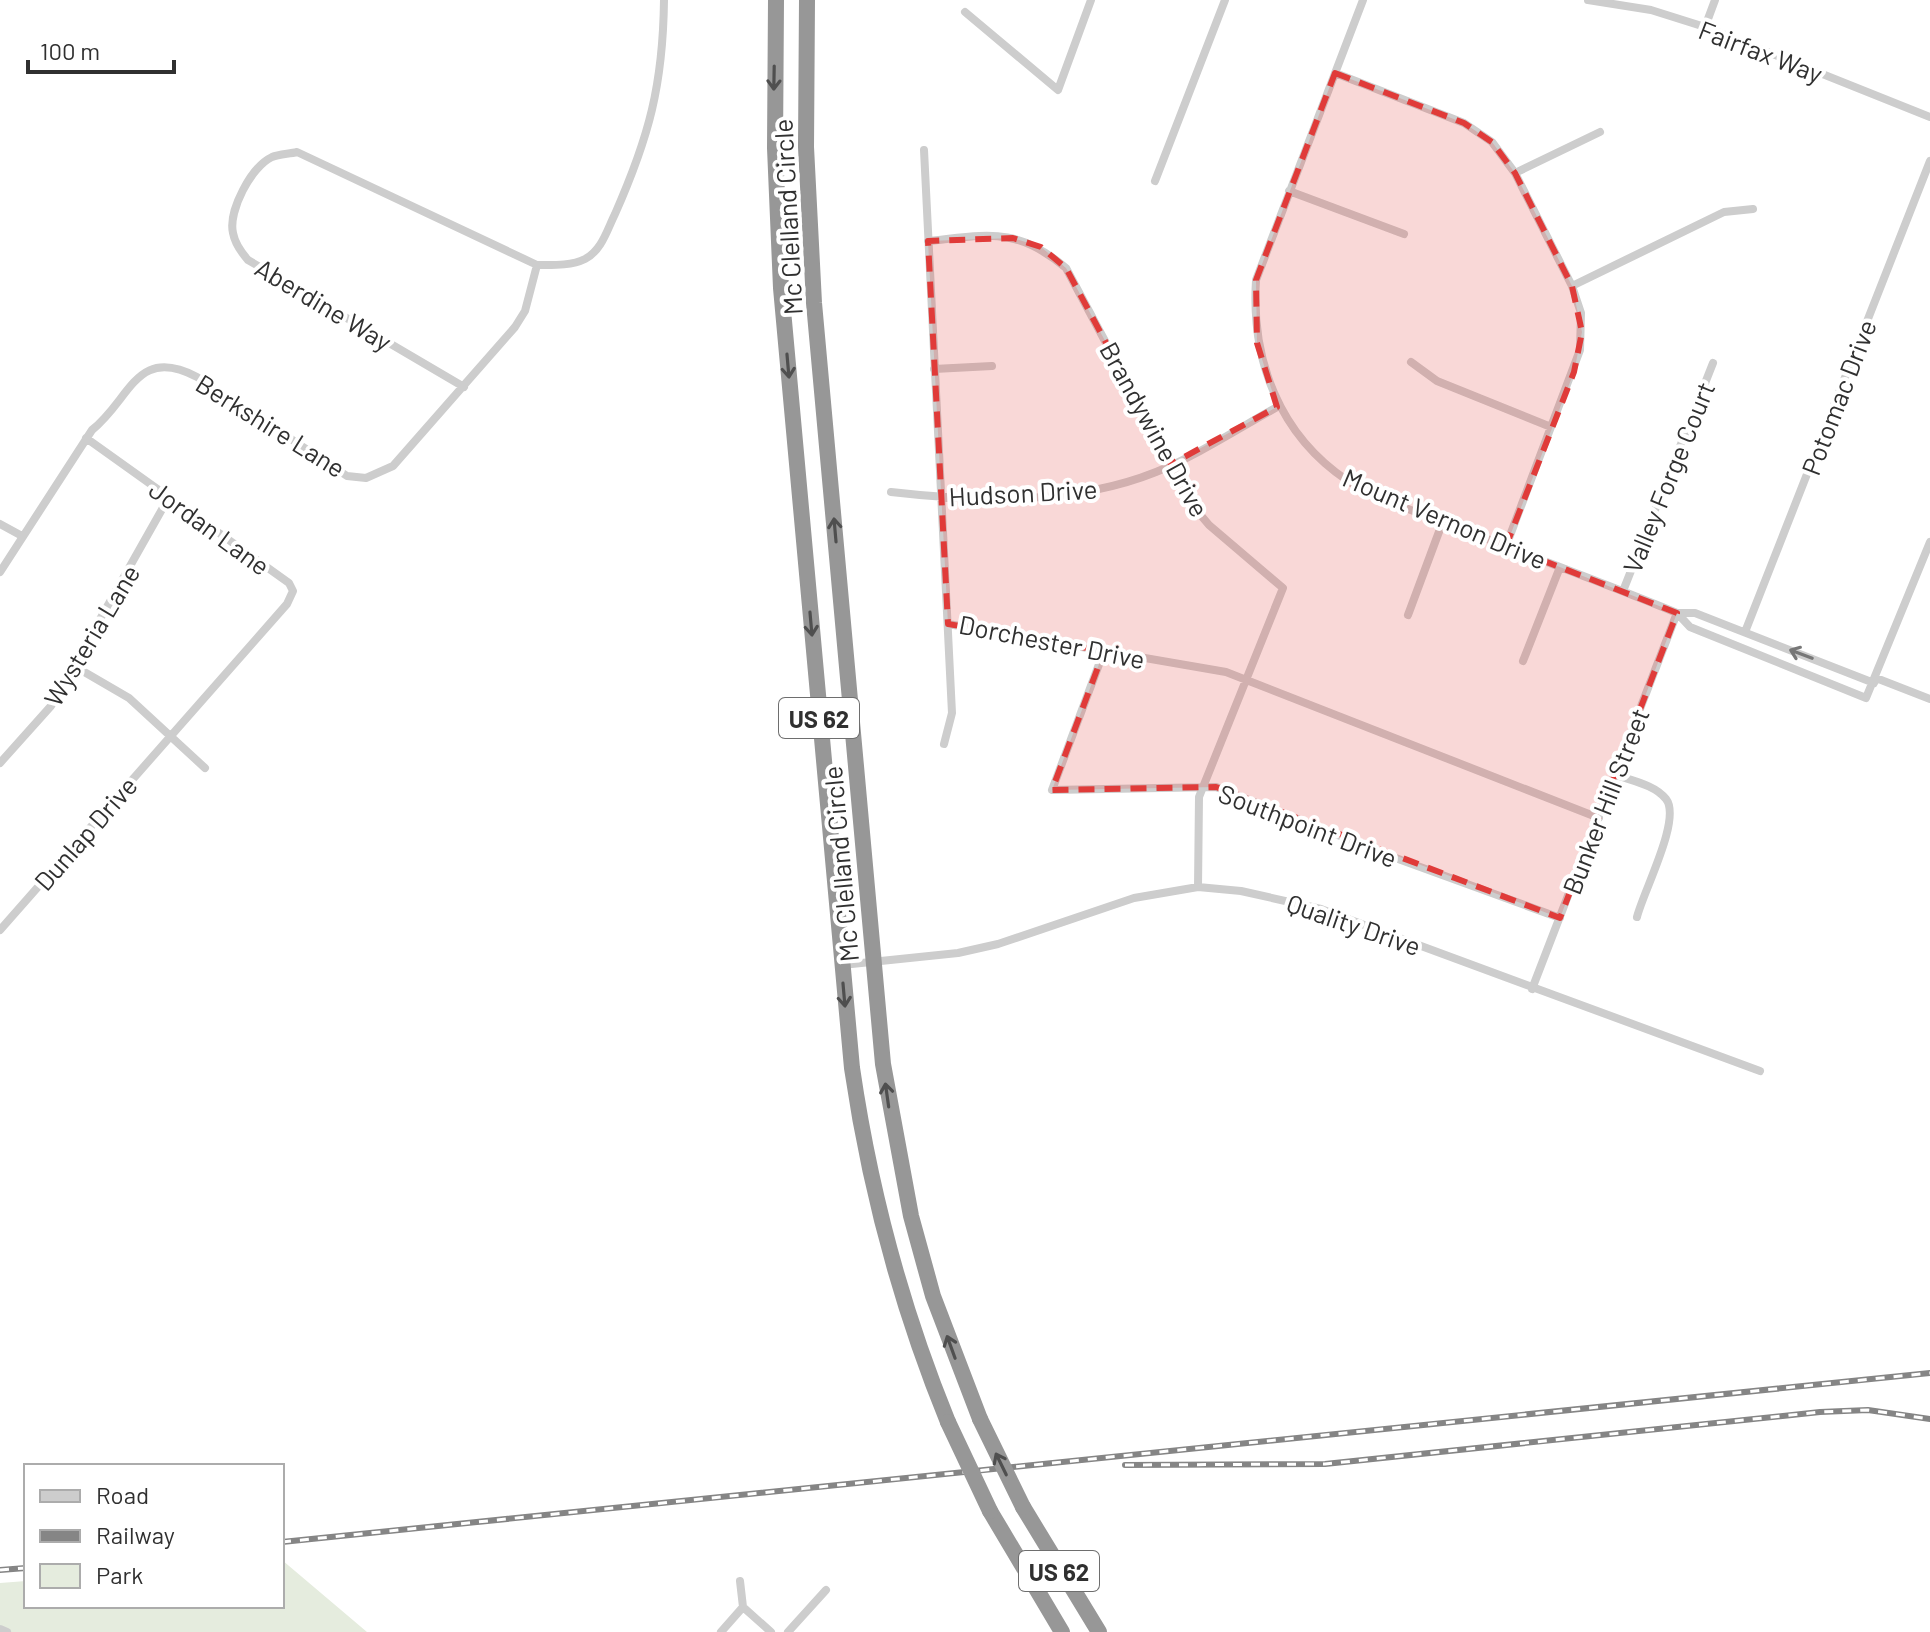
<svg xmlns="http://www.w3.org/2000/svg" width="1930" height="1632" font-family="Barlow,sans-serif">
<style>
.green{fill:#e5ecde}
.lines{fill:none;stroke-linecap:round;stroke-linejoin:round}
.street{stroke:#cdcdcd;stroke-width:8}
.highway{stroke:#979797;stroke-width:16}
.rail-casing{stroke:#858585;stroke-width:6}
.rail{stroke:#fff;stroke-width:3;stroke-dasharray:9;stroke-linecap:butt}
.highway-bridge{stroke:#979797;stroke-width:16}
.oneway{stroke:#4f4f4f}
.oneway2{stroke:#777}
.marked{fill:#e03b39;fill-opacity:0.2;stroke:#e03b39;stroke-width:6;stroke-dasharray:16 10;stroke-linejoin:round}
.labels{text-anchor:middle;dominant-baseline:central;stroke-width:8;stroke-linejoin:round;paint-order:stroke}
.shield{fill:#fff;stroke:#6e6e6e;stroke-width:2}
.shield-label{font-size:24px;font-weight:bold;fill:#303030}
.street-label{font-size:26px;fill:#303030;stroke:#fff}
</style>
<rect width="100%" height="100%" fill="#fff"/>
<path class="green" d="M282,1560L367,1632H0V1583L26,1581V1606H282Z"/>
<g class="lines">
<path class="street" d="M1363,0L1256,280C1251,360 1279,435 1348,481C1376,500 1438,519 1472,533C1540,560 1609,585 1677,613H1695L1874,683
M1588,0L1651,10L1705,27L1930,117
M965,12L1058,90L1091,0
M1705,27L1715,0
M1335,73L1464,123L1492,142L1515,173L1572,286L1581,313L1580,350L1506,546
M924,150L952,713L944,744
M1515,173L1600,132
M1155,181L1225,0
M1289,191L1404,234
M928,241C988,235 1016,226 1066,268L1193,506L1209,525L1283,588L1199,797L1198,887
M1572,286L1724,212L1753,209
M1411,362L1437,381L1551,427
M934,369L992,366
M464,387L248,260C241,252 235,244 233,233C228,211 251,167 272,157C279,154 289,154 297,152L537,265C552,265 571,266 585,259C602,250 607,230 615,214C649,137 663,85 664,0
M891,492C977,502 1074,505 1156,472C1198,455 1239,428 1279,406
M0,524L22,536
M0,572L92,430C131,399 136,345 197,377L347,476L366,478L393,466L515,327L525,311L537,265
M1623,591L1713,363
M1677,613L1690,627L1866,698L1930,542
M1408,615L1443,521
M948,624L1226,672L1599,818
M1745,632L1930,161
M1104,651L1052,790L1216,787L1401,860L1560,918
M1523,661L1560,567
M74,666L129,698L205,768
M1876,678L1930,699
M0,763L51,706L169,497
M1616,775C1633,781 1655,785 1666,799C1682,819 1643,892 1637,917
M0,930L287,604L293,591L289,583L86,438
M842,965L958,953L998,944L1134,898L1198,887L1241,891L1321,909L1760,1071
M1532,989L1677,613
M740,1581L743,1607L771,1632
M0,1629L7,1632
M721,1632L743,1607
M788,1632L826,1590"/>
<path class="highway" d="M776,0L775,148L781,288L852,1068C870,1191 901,1307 948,1422
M807,0L806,147L814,303L883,1064L911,1216L933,1296L980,1419
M1023,1507L1099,1632
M990,1511L1062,1632"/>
<g class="rail-casing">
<path id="rail" d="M1125,1465L1325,1464L1820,1412L1868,1410L1930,1419
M282,1542L1930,1373
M0,1570L26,1568"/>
</g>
<use href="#rail" class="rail"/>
<path class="highway-bridge" d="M980,1419L1023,1507
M948,1422L990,1511"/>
</g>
<defs><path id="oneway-shaft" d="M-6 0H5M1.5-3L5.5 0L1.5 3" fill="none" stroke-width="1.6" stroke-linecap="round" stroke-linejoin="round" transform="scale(2)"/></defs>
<g class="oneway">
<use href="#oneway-shaft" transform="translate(774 78) rotate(91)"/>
<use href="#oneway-shaft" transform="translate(788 366) rotate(85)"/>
<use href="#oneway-shaft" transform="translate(835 530) rotate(-95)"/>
<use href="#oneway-shaft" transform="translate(811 624) rotate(85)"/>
<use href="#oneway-shaft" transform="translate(844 995) rotate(85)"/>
<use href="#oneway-shaft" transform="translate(887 1095) rotate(-98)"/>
<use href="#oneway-shaft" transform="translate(951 1347) rotate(-110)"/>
<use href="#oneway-shaft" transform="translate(1001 1464) rotate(-116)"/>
</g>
<use class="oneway2" href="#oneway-shaft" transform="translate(1801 654) rotate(-159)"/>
<path class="marked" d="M1335,73L1464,123L1492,142L1515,173L1572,286L1582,332L1574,372L1506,546L1677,613L1560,918L1216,787L1052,790L1104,651L948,624L928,241L1013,238L1041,247L1066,268L1171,464L1277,407L1257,343L1256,280Z"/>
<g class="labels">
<g class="shield">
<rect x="779" y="698" width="80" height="40" rx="6"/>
<rect x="1019" y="1551" width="80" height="40" rx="6"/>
</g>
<g class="shield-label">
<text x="819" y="718">US 62</text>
<text x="1059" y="1571">US 62</text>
</g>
<g class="street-label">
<text transform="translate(1761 51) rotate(21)">Fairfax Way</text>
<text transform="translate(787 217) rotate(-93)">Mc Clelland Circle</text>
<text transform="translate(324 304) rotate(31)">Aberdine Way</text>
<text transform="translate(1838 397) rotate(-69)">Potomac Drive</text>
<text transform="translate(271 425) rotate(32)">Berkshire Lane</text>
<text transform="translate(1155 429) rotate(61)">Brandywine Drive</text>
<text transform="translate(1668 477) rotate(-68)">Valley Forge Court</text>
<text transform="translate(1023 492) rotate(-3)">Hudson Drive</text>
<text transform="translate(1445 518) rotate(23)">Mount Vernon Drive</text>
<text transform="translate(210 527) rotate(36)">Jordan Lane</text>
<text transform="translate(91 635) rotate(-59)">Wysteria Lane</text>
<text transform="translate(1052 641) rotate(11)">Dorchester Drive</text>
<text transform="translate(1605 801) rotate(-69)">Bunker Hill Street</text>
<text transform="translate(1308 825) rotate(21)">Southpoint Drive</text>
<text transform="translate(85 833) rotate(-49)">Dunlap Drive</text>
<text transform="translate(840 864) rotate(-95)">Mc Clelland Circle</text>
<text transform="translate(1354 924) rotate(19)">Quality Drive</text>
</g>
</g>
<rect x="24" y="1464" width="260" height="144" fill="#ffffff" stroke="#acacac" stroke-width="2"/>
<rect x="40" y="1490" width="40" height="12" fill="#cdcdcd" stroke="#acacac" stroke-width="2"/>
<text x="96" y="1504" font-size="24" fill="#303030">Road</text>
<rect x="40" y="1530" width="40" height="12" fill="#858585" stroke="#acacac" stroke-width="2"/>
<text x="96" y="1544" font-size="24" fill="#303030">Railway</text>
<rect x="40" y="1564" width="40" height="24" fill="#e5ecde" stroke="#acacac" stroke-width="2"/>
<text x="96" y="1584" font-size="24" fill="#303030">Park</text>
<path d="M28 60v12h146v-12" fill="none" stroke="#303030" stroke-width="4"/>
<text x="40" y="60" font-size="24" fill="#303030" stroke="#ffffff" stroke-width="6" paint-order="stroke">100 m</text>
</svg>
